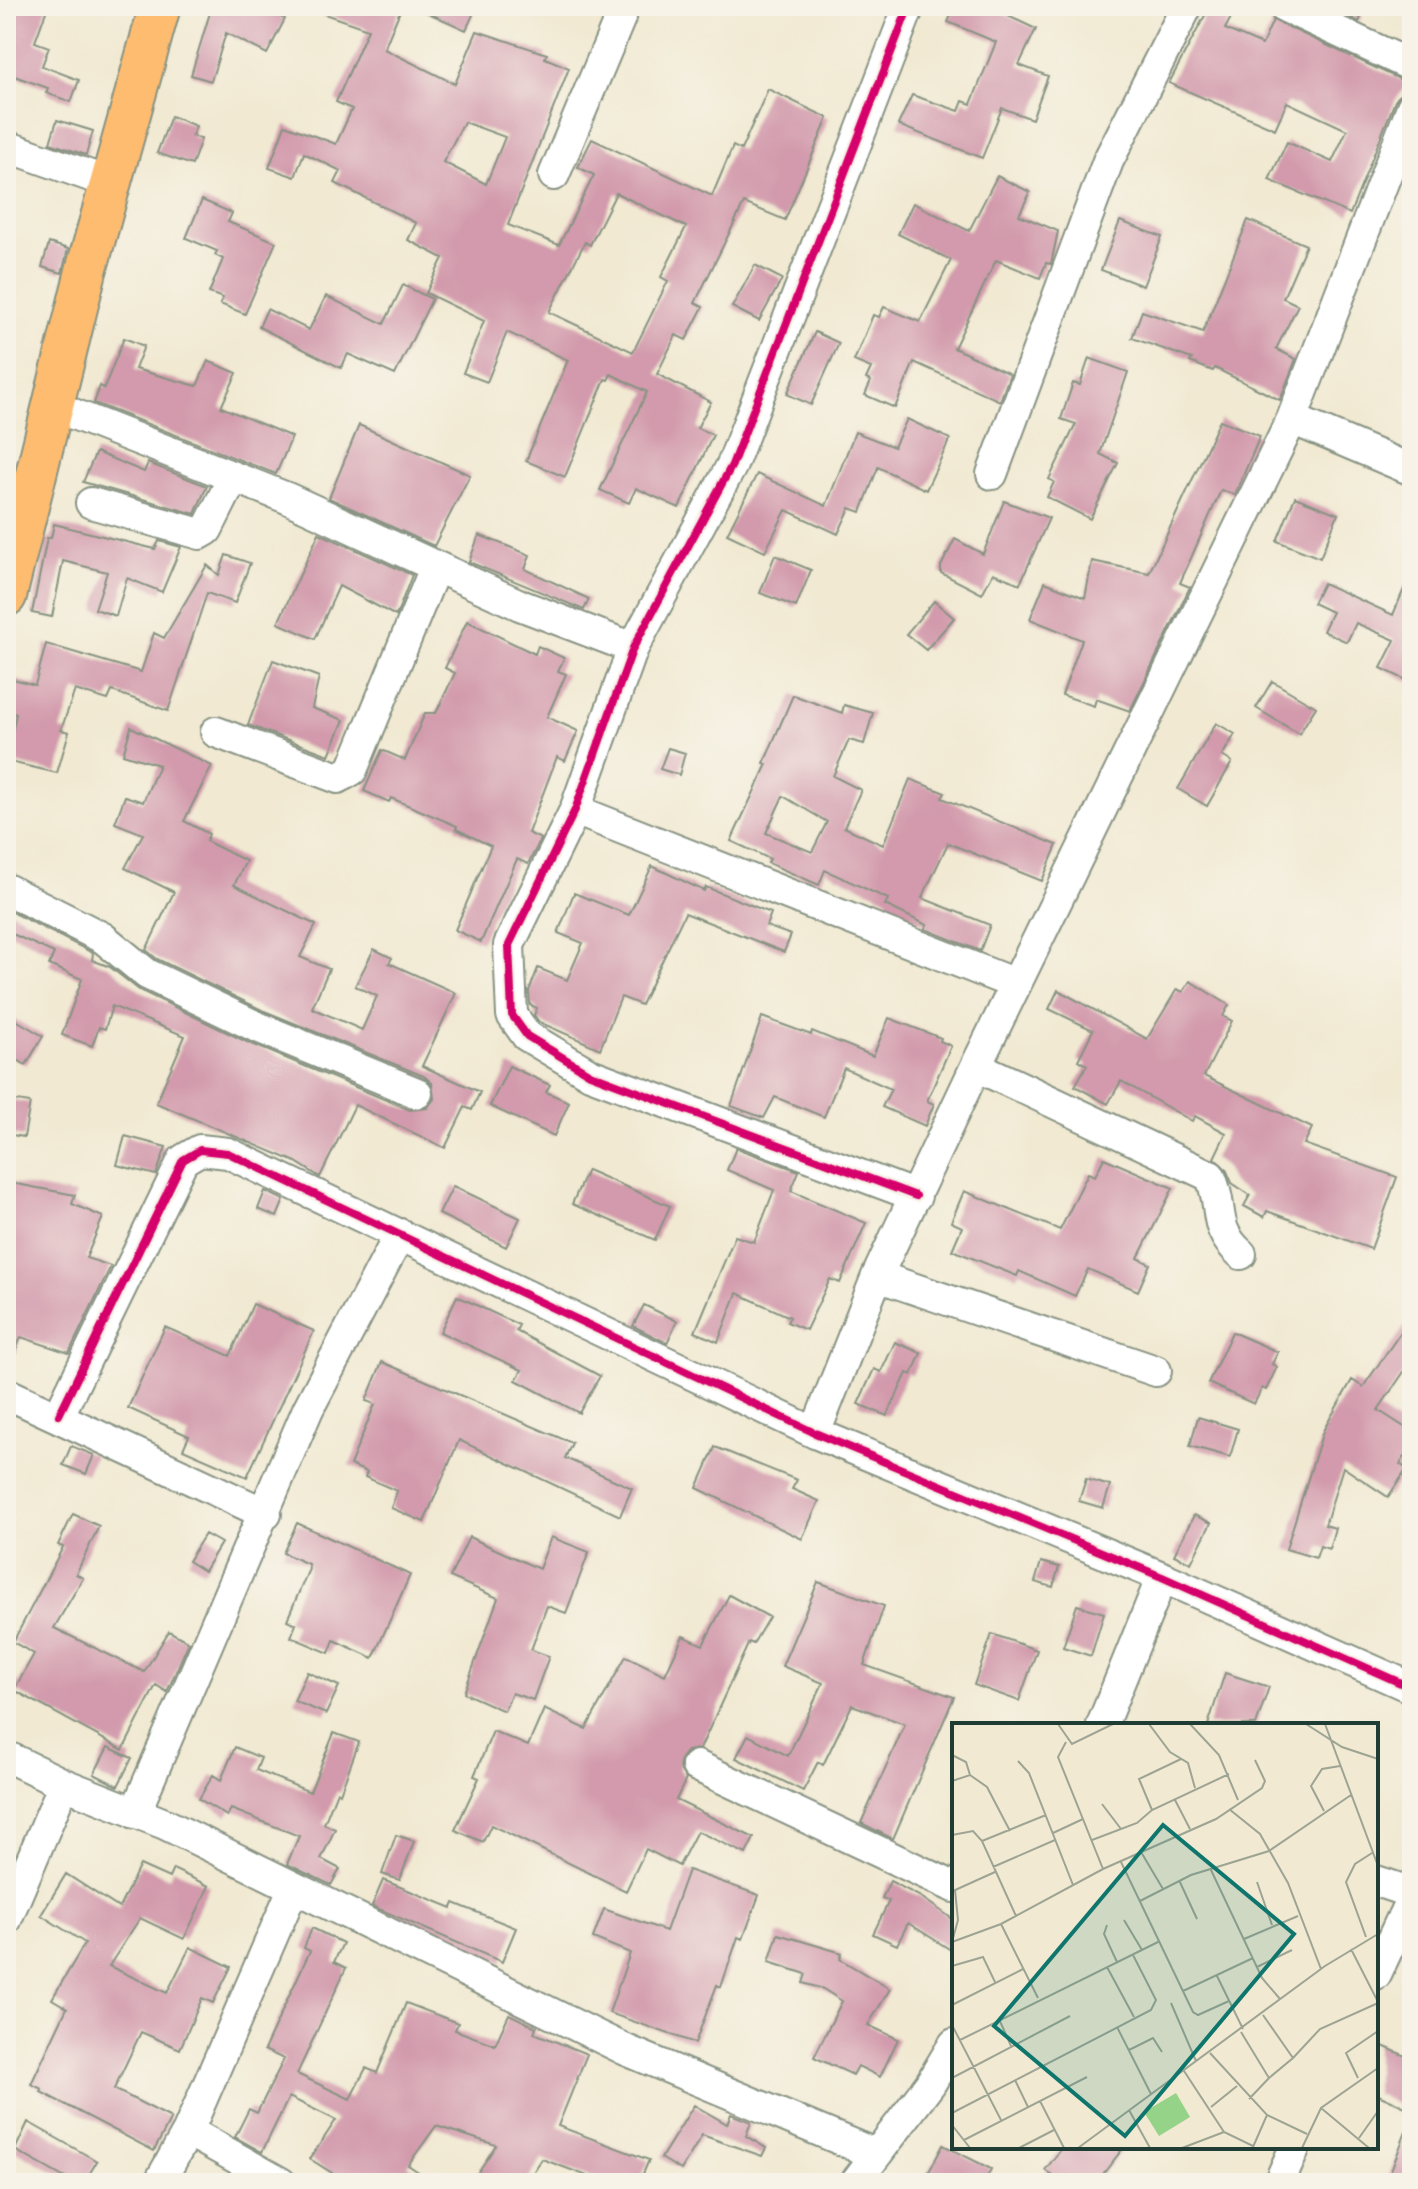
<svg xmlns="http://www.w3.org/2000/svg" width="1418" height="2189" font-family="'IM FELL Double Pica',serif">
<style>
.building{fill:#d29aac;fill-rule:evenodd}
.lines{fill:none;stroke-linecap:round;stroke-linejoin:round}
.minor-casing{stroke:#889383;stroke-width:34}
.major-casing{stroke:#889383;stroke-width:44}
.minor{stroke:#fff;stroke-width:30}
.major{stroke:#febc70;stroke-width:40}
.cycleway-casing{stroke:#f7f3e8;stroke-width:13}
.cycleway{stroke:#d6006c;stroke-width:8}
.inset-road{fill:none;stroke:#9da493;stroke-width:2}
.view{fill:#0f766e;fill-opacity:0.15;stroke:#0f766e;stroke-width:4}
.inset-edge{fill:none;stroke:#1f3d34;stroke-width:4}
</style>
<rect width="100%" height="100%" fill="#f7f3e8"/>
<filter id="ink" filterUnits="userSpaceOnUse"><feTurbulence type="fractalNoise" baseFrequency=".0125" numOctaves="2"/><feDisplacementMap in="SourceGraphic" scale="16" xChannelSelector="R" yChannelSelector="G"/><feConvolveMatrix kernelMatrix="1 2 1 2 8 2 1 2 1" color-interpolation-filters="sRGB"/></filter>
<filter id="wash" filterUnits="userSpaceOnUse"><feTurbulence type="fractalNoise" baseFrequency=".006" numOctaves="4" result="noise"/><feDisplacementMap in="SourceGraphic" scale="32" xChannelSelector="R" yChannelSelector="G"/><feGaussianBlur stdDeviation="1.8" result="paint"/><feColorMatrix in="noise" values="0 0 0 0 0 0 0 0 0 0 0 0 0 0 0 0 0 1.4 0 .05"/><feComposite in="paint" operator="in"/></filter>
<g filter="url(#wash)">
<rect width="100%" height="100%" fill="#f1e9d2"/>
<g id="blocks">
<path class="building" d="M6,6H48L35,42L49,47L42,66L79,80L71,102L46,93L48,88L6,73Z
M212,6H259L285,19L267,54L226,33L211,81L191,75Z
M310,6H402L384,49L455,84L477,31L547,54L545,58L569,68L508,225L559,245L594,175L578,167L592,139L712,196L733,146L741,150L768,89L828,118L785,220L744,203L695,303L703,307L686,340L676,335L657,374L711,402L697,428L713,435L679,508L636,488L629,503L600,490L647,392L611,374L608,380L605,379L565,477L526,461L568,360L507,332L487,382L463,373L484,321L426,293L443,258L408,240L416,223L335,183L341,171L304,153L295,177L269,168L285,125L336,144L352,109L336,102L368,29L310,9ZM464,122L505,137L486,184L443,162ZM616,193L686,227L661,277L668,281L633,352L549,312L585,242L590,245Z
M413,6H477L466,30Z
M955,6H987L1036,29L1019,65L1048,76L1032,119L1002,108L982,158L898,125L912,95L959,111L963,101L971,104L996,42L948,22Z
M1210,6H1237L1225,29L1262,45L1273,20L1408,83L1395,101L1350,214L1269,180L1287,142L1332,162L1347,130L1287,102L1275,129L1169,83Z
M1330,6H1366L1359,22Z
M171,116L196,126L192,136L201,139L192,165L157,153Z
M57,120L93,131L86,155L50,143Z
M997,176L1030,192L1019,215L1058,231L1051,264L1046,263L1040,278L996,260L954,348L1010,374L1000,401L914,362L895,408L865,395L871,381L866,379L871,368L854,361L873,315L879,317L884,307L920,322L951,260L898,234L913,203L969,231Z
M202,200L232,213L228,222L276,242L245,314L220,304L223,298L209,293L223,259L215,255L217,251L186,238Z
M1248,220L1306,245L1283,298L1298,305L1276,349L1296,359L1280,400L1215,368L1213,371L1190,362L1192,359L1132,338L1142,311L1203,332Z
M1120,221L1162,237L1143,286L1101,270Z
M49,243L68,249L62,273L42,267Z
M755,265L782,279L759,321L732,307Z
M403,285L432,299L395,375L348,354L341,368L259,327L267,309L309,330L326,296L384,324Z
M815,332L839,343L811,405L787,394Z
M124,338L144,346L135,369L197,386L208,361L237,373L221,407L292,437L276,474L94,403L100,386L104,388Z
M1089,358L1128,372L1100,454L1118,463L1090,519L1047,497L1054,482L1049,479L1076,424L1061,419L1073,383L1080,385Z
M907,419L950,439L926,490L878,467L861,512L850,508L838,534L786,510L765,552L727,534L757,474L826,506L855,432L894,447Z
M1220,420L1260,436L1235,495L1221,490L1180,583L1190,587L1130,711L1096,699L1094,706L1062,695L1082,640L1030,619L1045,582L1085,598L1092,561L1149,573Z
M359,425L470,475L434,546L329,498Z
M96,452L144,472L148,463L207,486L195,514L83,482Z
M1295,497L1338,514L1320,558L1277,541Z
M1004,501L1049,518L1020,584L993,573L982,594L941,573V566L955,539L983,554Z
M54,524L155,549L159,541L181,547L162,592L127,578L116,616L95,609L107,572L63,561L52,617L32,613L47,538H51Z
M319,533L412,575L396,616L339,586L315,639L278,623Z
M479,535L530,555L525,569L589,599L584,610L469,562Z
M226,555L250,563L235,603L207,593L168,711L112,691L108,700L75,690L61,730L69,732L57,773L6,761L16,714L6,711V677L35,685L46,644L141,672L154,633L164,638L207,565L219,575Z
M775,555L811,570L796,607L760,593Z
M1412,570V683L1381,668L1395,640L1356,623L1347,642L1323,631L1332,612L1313,603L1323,583L1393,615Z
M934,601L954,618L926,650L906,634Z
M467,621L535,654L538,646L564,658L558,671L566,674L547,717L578,731L565,761L557,757L528,833L541,839L528,864L517,859L481,942L455,930L491,846L456,829L457,826L391,798L389,802L364,791L382,750L405,760L425,713H436L455,673L445,668Z
M273,660L319,677L312,708L344,720L329,755L248,725Z
M1272,681L1316,707L1299,734L1256,708Z
M793,695L842,713L844,705L873,713L864,744L849,740L833,776L861,790L844,827L883,845L910,779L945,793L942,798L1057,845L1042,881L948,843L922,898L990,925L980,951L925,929L927,925L885,905L888,899L825,870L819,885L768,863L770,859L731,841L767,764L764,763ZM783,796L827,822L812,852L766,833Z
M1216,723L1235,734L1222,756L1232,762L1207,806L1178,789Z
M131,727L212,766L184,821L209,834L206,841L246,861L234,885L316,925L300,957L329,969L312,1008L362,1030L377,996L355,986L374,949L392,958L389,963L456,993L422,1066L480,1092L472,1110L465,1107L445,1148L355,1105L320,1177L296,1162L156,1103L185,1036L112,1006L105,1029L99,1027L92,1046L62,1035L82,979L49,965L54,953L6,931V909L93,953L92,960L110,967L139,990L247,1042L410,1110L427,1108L434,1099L432,1083L424,1076L262,1010L157,959L146,950L174,892L125,868L143,834L115,823L125,796L143,802L159,765L123,754Z
M668,748L685,753L679,775L660,769Z
M652,866L704,891L706,887L771,913L766,926L791,935L784,952L685,913L641,1005L621,997L600,1049L539,1022L534,1015L537,1008L530,1005L529,991L538,968L567,980L583,943L558,933L574,893L629,915Z
M1190,981L1229,1005L1223,1016L1232,1021L1204,1076L1312,1128L1304,1144L1397,1177L1371,1249L1267,1211L1264,1217L1244,1206L1250,1195L1232,1183L1226,1169L1214,1158L1226,1133L1195,1116L1192,1121L1121,1081L1108,1104L1075,1086L1087,1065L1078,1060L1093,1030L1049,1009L1058,990L1147,1039L1177,989L1183,992Z
M6,1014L43,1036L26,1065L6,1053Z
M762,1017L811,1035L812,1031L873,1056L889,1018L941,1038L940,1041L951,1046L927,1101L934,1104L925,1126L882,1107L891,1089L844,1068L824,1117L775,1097L764,1118L731,1106Z
M509,1066L550,1085L546,1092L569,1102L554,1136L490,1106Z
M6,1099L30,1103L24,1137L6,1134Z
M125,1136L166,1147L156,1175L117,1165Z
M736,1148L799,1171L791,1191L866,1223L840,1283L830,1279L806,1330L787,1322L790,1317L737,1293L718,1342L695,1332L735,1236L754,1242L774,1190L727,1170Z
M1104,1158L1173,1188L1138,1258L1150,1264L1138,1291L1088,1269L1075,1296L1019,1271L1017,1276L952,1250L962,1227L951,1222L964,1191L1060,1230L1088,1173L1095,1176Z
M587,1170L670,1206L655,1240L572,1204Z
M6,1182L75,1195L72,1204L103,1217L86,1258L111,1266L69,1353L21,1337L9,1370L6,1369Z
M453,1186L520,1218L506,1247L439,1214Z
M265,1191L284,1200L277,1217L258,1209Z
M457,1296L519,1325L516,1331L600,1376L579,1413L516,1380L522,1370L440,1332Z
M253,1304L314,1331L247,1477L183,1449L189,1436L128,1408L165,1327L230,1356Z
M644,1305L677,1321L667,1343L633,1326Z
M1412,1316V1360L1378,1410L1412,1432V1446L1400,1464L1407,1469L1388,1497L1343,1467L1325,1525L1335,1528L1329,1549L1320,1546L1316,1558L1286,1549L1323,1431L1352,1380L1363,1387Z
M1232,1332L1278,1352L1272,1364L1277,1367L1266,1390L1262,1388L1254,1404L1208,1383Z
M895,1342L921,1353L912,1375L907,1373L887,1416L858,1404L874,1369L881,1372Z
M382,1362L572,1443L565,1458L632,1488L620,1516L459,1440L424,1522L391,1508L397,1491L365,1477L367,1472L350,1465L375,1404L366,1401Z
M1198,1417L1238,1429L1230,1457L1190,1446Z
M71,1446L94,1455L86,1474L63,1465Z
M715,1447L797,1480L792,1489L819,1501L802,1539L697,1488Z
M1086,1479L1110,1486L1103,1508L1079,1501Z
M73,1514L99,1526L76,1574L83,1578L54,1628L144,1672L169,1631L189,1642L167,1692L156,1685L123,1750L14,1690L34,1654L13,1642L63,1547L58,1545Z
M1194,1515L1211,1523L1191,1563L1174,1555Z
M297,1523L410,1575L373,1658L334,1640L329,1653L291,1637L296,1624L287,1620L309,1569L308,1564L283,1553Z
M205,1534L221,1543L204,1571L188,1561Z
M469,1537L539,1569L551,1537L589,1552L566,1613L547,1606L531,1650L549,1656L533,1700L512,1693L504,1711L464,1693L498,1598L450,1577Z
M1041,1562L1059,1567L1053,1587L1035,1582Z
M818,1582L884,1606L864,1665L954,1697L893,1839L861,1823L905,1724L852,1705L823,1765L818,1762L803,1791L736,1758L748,1735L788,1756L823,1683L782,1666Z
M729,1595L769,1617L753,1644L749,1642L700,1749L687,1751L681,1758L679,1768L686,1779L676,1800L754,1838L746,1854L697,1831L679,1866L646,1849L626,1891L491,1825L483,1842L455,1830L479,1778L474,1776L493,1731L528,1746L544,1709L586,1729L626,1656L665,1675L683,1636L703,1645Z
M1077,1605L1104,1613L1091,1656L1063,1647Z
M992,1634L1037,1650L1019,1701L974,1685Z
M307,1672L339,1686L326,1714L294,1701Z
M1225,1673L1269,1687L1256,1725H1208Z
M334,1733L359,1742L340,1793L337,1791L324,1824L335,1829L321,1859L340,1869L331,1885L287,1864L299,1836L231,1809L227,1816L199,1799L213,1775L221,1780L235,1747L261,1758L256,1770L310,1792Z
M108,1747L132,1758L118,1786L94,1774Z
M396,1835L414,1841L400,1880L382,1874Z
M140,1865L169,1878L173,1869L209,1886L184,1939L140,1918L109,1966L167,1993L190,1947L231,1967L213,2003L202,1998L180,2049L141,2032L114,2089L171,2118L154,2151L41,2092L42,2089L31,2084L67,2008L52,1999L85,1943L41,1915L66,1874L119,1908Z
M688,1870L759,1895L743,1939L738,1937L721,1987L717,1985L695,2043L609,2013L630,1953L593,1938L604,1909L666,1931Z
M383,1880L452,1908L454,1903L516,1928L502,1962L372,1906Z
M890,1881L921,1897L954,1920V1952L908,1923L897,1945L873,1934L889,1901L882,1898Z
M312,1928L343,1943L334,1962L346,1968L297,2074L350,2099L366,2068L377,2073L406,2003L458,2023L455,2030L495,2045L509,2014L536,2027L534,2033L587,2054L558,2126L649,2160L639,2183H606L542,2159L526,2183H471L496,2145L436,2126L408,2165L435,2183H328L332,2173L310,2159L336,2120L289,2097L262,2152L235,2137L249,2109L257,2113L284,2059L264,2050L310,1951L304,1948Z
M778,1934L842,1953L840,1959L890,1989L868,2025L898,2039L880,2077L858,2066L853,2075L814,2057L842,2001L823,1989L803,1983L806,1974L769,1962Z
M1376,2043L1412,2059V2110L1376,2094Z
M694,2105L727,2124L731,2114L751,2122L746,2136L766,2148L762,2156L702,2135L681,2170L661,2158Z
M1411,2119L1412,2183H1386Z
M28,2122L97,2161L84,2183H74L15,2150Z
M943,2145L991,2169L984,2183H923Z
M1063,2147H1124L1096,2183H1062L1045,2170Z"/>
</g>
</g>
<g filter="url(#ink)">
<use href="#blocks" fill-opacity="0" stroke="#889383" stroke-width="2"/>
<g class="lines">
<g class="minor-casing">
<path id="minor" d="M909,6L732,465L633,648L575,810L509,945L512,1015L527,1036L590,1074L916,1196
M1283,6L1412,66
M6,146L113,184
M554,175L625,6
M53,406L287,498L520,605L633,648
M1292,419L1412,470
M992,474L1108,161L1187,6
M91,503L200,534L207,530L233,478
M216,732L338,778L352,770L435,568
M575,810L1015,984
M6,889L103,938L147,974L255,1026L417,1093
M976,1066L1210,1176C1225,1208 1210,1226 1241,1254
M877,1276L1156,1371
M6,1393L266,1514
M59,1415L183,1160L200,1150L228,1153L815,1433L1162,1577L1412,1688
M815,1433L877,1276L976,1066L1292,419L1412,107
M1102,1725L1162,1577
M6,1756L64,1784L165,1824L626,2050L875,2154
M697,1766L954,1887
M135,1813L308,1409L400,1234
M1376,1881L1412,1893
M6,1920L64,1784
M1376,1974L1412,1897
M188,2131L281,2183
M159,2183L188,2131L293,1889
M855,2183L930,2084L954,2044
M1279,2183L1295,2147"/>
</g>
<g class="major-casing">
<path id="major" d="M6,596L86,271L160,6"/>
</g>
<use href="#minor" class="minor"/>
<use href="#major" class="major"/>
<g class="cycleway-casing">
<path id="cycleway" d="M909,6L732,465L633,648L575,810L509,945L512,1015L527,1036L590,1074L916,1196
M59,1415L183,1160L200,1150L228,1153L815,1433L1162,1577L1412,1688"/>
</g>
<use href="#cycleway" class="cycleway"/>
</g>
</g>
<g transform="translate(952 1723)">
<rect width="426" height="426" fill="#f1e9d2"/>
<path d="M224,370L238,394L207,413L192,389Z" fill="#95d389"/>
<path class="inset-road" d="M106,1L120,21L161,1M197,1L218,29L236,40L243,65M238,1L267,32L286,77M354,1L390,24L426,36M373,1L426,143M114,19L106,34L151,146M0,32L14,39L18,52M66,38L77,50L121,162M0,58L18,52L35,64L58,108M223,77L238,106M150,81L169,106M277,86L308,111L336,160L369,246M200,87L187,56L229,36M372,88L359,63L370,46L388,43M101,110L131,96M0,112L21,108L30,118L64,193M140,117L185,100L200,87L277,51M30,118L94,92M189,129L211,166M169,139L241,289L246,292L277,278M41,144L103,117M259,147L310,255L328,276M227,157L245,196M305,159L320,202M1,168L43,149M188,178L239,152L317,128L399,72M172,197L190,227M49,201L86,275M155,202L152,211L165,239M414,214L394,159L403,141L420,130M292,216L346,193M0,219L49,201L151,146L264,96L310,65L313,58L303,37M0,219L6,197L3,167M399,226L425,277M0,243L31,234L43,259M155,244L182,294M305,244L340,227M265,253L291,306M231,268L301,235M219,280L244,338M0,282L71,246M311,292L341,335L317,355M47,296L59,323M0,302L49,397M165,304L199,371M289,309L317,355L297,376M8,317L208,218M177,327L201,315L210,329M258,330L315,392L355,411M341,335L368,306L426,280M232,348L272,409L301,423M0,355L118,293M406,355L394,330L426,308M63,357L76,384M88,378L112,425M259,384L285,363M369,385L417,425M177,387L198,425M0,390L199,287L204,277L181,232M0,402L18,425M407,415L426,388M12,417L135,354M301,424L315,392M67,425L102,407M126,425L373,243L426,211M230,425L272,409M350,425L369,385L426,345"/>
<path class="view" d="M211,102L342,211L173,413L42,303Z"/>
<rect width="426" height="426" class="inset-edge"/>
</g>
<rect width="1418" height="2189" fill="none" stroke="#f7f3e8" stroke-width="32"/>
</svg>
